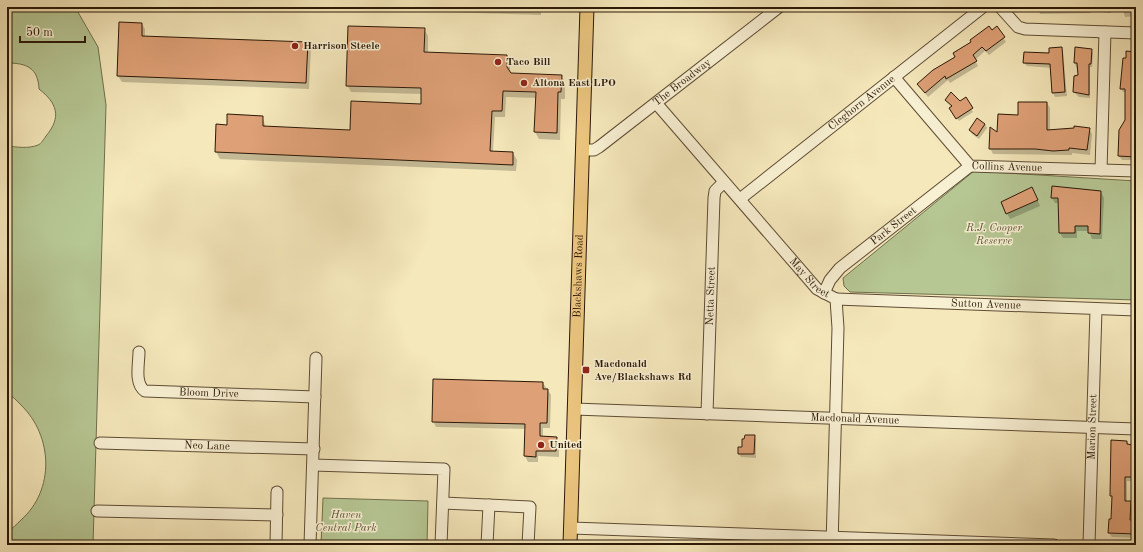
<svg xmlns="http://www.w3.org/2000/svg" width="1143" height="552" font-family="'Old Standard TT',serif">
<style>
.green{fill:#b6c794;stroke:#70704e}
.shadow{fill:#0003}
.building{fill:#dea076;stroke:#2b1807}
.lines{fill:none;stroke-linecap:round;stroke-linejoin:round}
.minor-casing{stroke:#5e4c34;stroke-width:13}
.major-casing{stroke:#2b1807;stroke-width:15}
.minor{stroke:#f8f0d3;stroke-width:11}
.major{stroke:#eac47e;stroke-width:13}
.poi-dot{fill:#8f2418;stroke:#f8f0d3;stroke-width:1.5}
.labels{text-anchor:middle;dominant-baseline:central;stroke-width:3;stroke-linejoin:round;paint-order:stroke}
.poi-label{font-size:11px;font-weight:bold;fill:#2b1807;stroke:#f8f0d3;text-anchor:start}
.street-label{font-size:11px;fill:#2b1807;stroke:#f8f0d3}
.park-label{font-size:11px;font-style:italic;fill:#5c5538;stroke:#f8f0d3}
</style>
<rect width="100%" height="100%" fill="#f5e8bb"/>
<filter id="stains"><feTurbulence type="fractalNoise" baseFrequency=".005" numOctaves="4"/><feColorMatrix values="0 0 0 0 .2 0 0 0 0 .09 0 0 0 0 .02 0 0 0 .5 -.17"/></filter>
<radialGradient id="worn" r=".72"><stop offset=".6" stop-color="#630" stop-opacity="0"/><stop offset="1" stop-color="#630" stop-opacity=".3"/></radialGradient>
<path class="green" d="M7,7H75L98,47L106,105L93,545H7V532C12,529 17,524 21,520C55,490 53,436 21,405C17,401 13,396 7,394V146C17,147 28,149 38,145C41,144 44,139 46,136C62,117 57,103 39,89C38,68 27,63 7,63Z
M974,171L1136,181V300L850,292L844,286L843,278Z
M323,498L428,501L427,545H321Z"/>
<path class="shadow" d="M281,7H541V15Z
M1038,7H1111V13L1091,11V13L1040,14Z
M1122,7H1136V16L1125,17Z
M120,23L142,24L145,29V37L307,43L311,48L309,89L122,82L118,76Z
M997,28L1006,42L989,55L985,51L975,60L978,66L950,83L948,80L928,97L918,84Z
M424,29L428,36V53L506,56L510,62V74L562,76L565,83V99H561L560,140L539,139L535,132L537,98L506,97L505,117H495L493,152L513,153L517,160L516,171L220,159L216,152L217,125L227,126L262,117L266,127L351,131L422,105V94L351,92L347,85Z
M1061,48L1063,51L1067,96L1055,97L1053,93L1052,68L1027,66L1024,63L1051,54Z
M1091,50L1093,53L1092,67H1090V98L1079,97L1074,92L1079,76L1075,63Z
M1132,50H1136V160H1122L1119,156L1120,130L1126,121V92H1123L1121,89L1127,59Z
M965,99L973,112L959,121L951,108L952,107L946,100L960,102Z
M1047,103L1050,108V131L1089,129L1092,134L1090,155L1072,153V155L993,154L990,148L998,134L1019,116Z
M985,124L987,128L979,139L972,134L970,130Z
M1101,192L1104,198L1102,239H1092L1089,231H1077V238H1063L1060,233V203H1055L1052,198Z
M1035,194L1040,206L1010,219L1007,213Z
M543,383L551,395L550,428H543V437L556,438L559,443V457L538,456V462H528L525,456L526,429L436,427L433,421Z
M754,436L756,439V458L741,457L739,454L742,448Z
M1127,442L1129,445L1136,446V481H1127V502H1130L1132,506V521H1136V538L1112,537L1109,533L1112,520L1113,499L1111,496Z"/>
<path class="building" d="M119,22L142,23V36L308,42L306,83L117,76Z
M348,26L425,28L424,52L507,55V67L511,73L562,75L561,92H558L557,133L534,132L536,92L503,91L502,111H492L490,151L513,152V165L215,152L216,124L227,125V114L263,116V126L350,130L351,101L421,104V88L346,86Z
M989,26L992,30L997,26L1005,37L986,51L982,47L973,55L977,61L946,79L945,76L925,93L917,84L933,70L955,57L953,53L971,42L970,40Z
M1062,47L1065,92L1052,93L1050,64L1023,63L1024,52L1049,53V48Z
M1075,47L1092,49L1091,64H1089V95L1073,92L1074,76L1078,75L1077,63H1074Z
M1126,51L1136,52V157L1118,156L1119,130L1125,120V89H1120L1123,58H1126Z
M951,92L960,101L966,97L973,108L956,119L949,108L952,106L945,100Z
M1018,102H1047V130L1074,128V126L1090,128L1087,150L1069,148V150L1053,151L1035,149H989L990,127L997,132L998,114L1018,115Z
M977,118L985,124L977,136L969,130Z
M1052,186L1101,191L1100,234L1088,233V226H1075V233H1059L1058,198H1051Z
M1032,187L1038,200L1006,214L1001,202Z
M433,379L543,382V389H548L547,423H540V436L557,437L556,451H536V457L524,456L525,424L432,422Z
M745,435H755L754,454H738V447H742V439H744Z
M1111,440L1127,441V444L1133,445V461H1135V477H1125V501H1131L1130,520H1136V534L1108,533L1109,519H1111L1112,496H1110Z"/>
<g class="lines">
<g class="minor-casing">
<g id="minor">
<path d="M1000,7L1018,27L1025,29L1136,33"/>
<path id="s1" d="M894,77L970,166L1136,171"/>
<path id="s2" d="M656,103L811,282L817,289L836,299L838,328L832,545"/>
<path id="s3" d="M582,150H594L599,147L779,7"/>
<path d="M1101,170L1105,32"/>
<path id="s4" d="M740,199L983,7"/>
<path id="s5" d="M824,293L830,280L840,268L970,166"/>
<path id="s6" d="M836,299L1136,310"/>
<path id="s7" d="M139,352C139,363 134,384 145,391L315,397"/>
<path id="s8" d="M574,409L1136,429"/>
<path id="s9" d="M707,414L714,198L715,191L724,182"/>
<path id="s10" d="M100,443L314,449"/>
<path d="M313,465L444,469L441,545"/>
<path d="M443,503L530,507L528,545"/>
<path d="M97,511L277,515"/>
<path d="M571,528L1054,545"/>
<path d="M276,545L277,492"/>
<path d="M310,545L316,358"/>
<path d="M487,545L489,505"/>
<path id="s11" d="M1089,545L1096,309"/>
</g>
</g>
<g class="major-casing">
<g id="major">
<path id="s12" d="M570,545L587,7"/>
</g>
</g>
<use href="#minor" class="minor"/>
<use href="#major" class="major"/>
</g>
<g class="poi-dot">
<circle cx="295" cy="46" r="4"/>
<circle cx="498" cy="62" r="4"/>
<circle cx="524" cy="83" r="4"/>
<rect x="582" y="366" width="8" height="8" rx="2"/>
<circle cx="541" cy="445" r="4"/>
</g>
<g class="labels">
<g class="poi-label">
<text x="303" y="46">Harrison Steele</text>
<text x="506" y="62">Taco Bill</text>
<text x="532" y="83">Altona East LPO</text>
<text x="594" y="364">Macdonald<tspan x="594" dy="13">Ave/Blackshaws Rd</tspan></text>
<text x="549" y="445">United</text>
</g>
<g class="street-label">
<text stroke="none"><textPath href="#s3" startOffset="123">The Broadway</textPath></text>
<text stroke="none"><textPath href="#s4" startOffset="155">Cleghorn Avenue</textPath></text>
<text stroke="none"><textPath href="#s1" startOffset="154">Collins Avenue</textPath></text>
<text stroke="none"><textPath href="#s5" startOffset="98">Park Street</textPath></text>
<text stroke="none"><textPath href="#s12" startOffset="269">Blackshaws Road</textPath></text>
<text stroke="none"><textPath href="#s2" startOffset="233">May Street</textPath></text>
<text stroke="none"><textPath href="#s9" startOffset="118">Netta Street</textPath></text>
<text stroke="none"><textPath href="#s6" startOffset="150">Sutton Avenue</textPath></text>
<text stroke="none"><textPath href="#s7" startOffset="105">Bloom Drive</textPath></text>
<text stroke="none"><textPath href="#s8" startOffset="281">Macdonald Avenue</textPath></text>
<text stroke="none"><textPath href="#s11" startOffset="118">Marion Street</textPath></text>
<text stroke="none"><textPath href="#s10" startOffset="107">Neo Lane</textPath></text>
</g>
<g class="park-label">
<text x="994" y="228">R.J. Cooper<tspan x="994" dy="13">Reserve</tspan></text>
<text x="346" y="515">Haven<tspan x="346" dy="13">Central Park</tspan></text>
</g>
</g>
<rect width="1143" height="552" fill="none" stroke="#f5e8bb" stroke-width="24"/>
<rect x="8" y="8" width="1127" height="536" fill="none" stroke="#2b1807" stroke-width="2"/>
<rect x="12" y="12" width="1119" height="528" fill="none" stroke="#2b1807"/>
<path d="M20 36v6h65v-6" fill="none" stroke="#2b1807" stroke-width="2"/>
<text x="26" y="36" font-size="12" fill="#2b1807" stroke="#f8f0d3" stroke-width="3" paint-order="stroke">50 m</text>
<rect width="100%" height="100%" filter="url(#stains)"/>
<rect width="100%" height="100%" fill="url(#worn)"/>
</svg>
